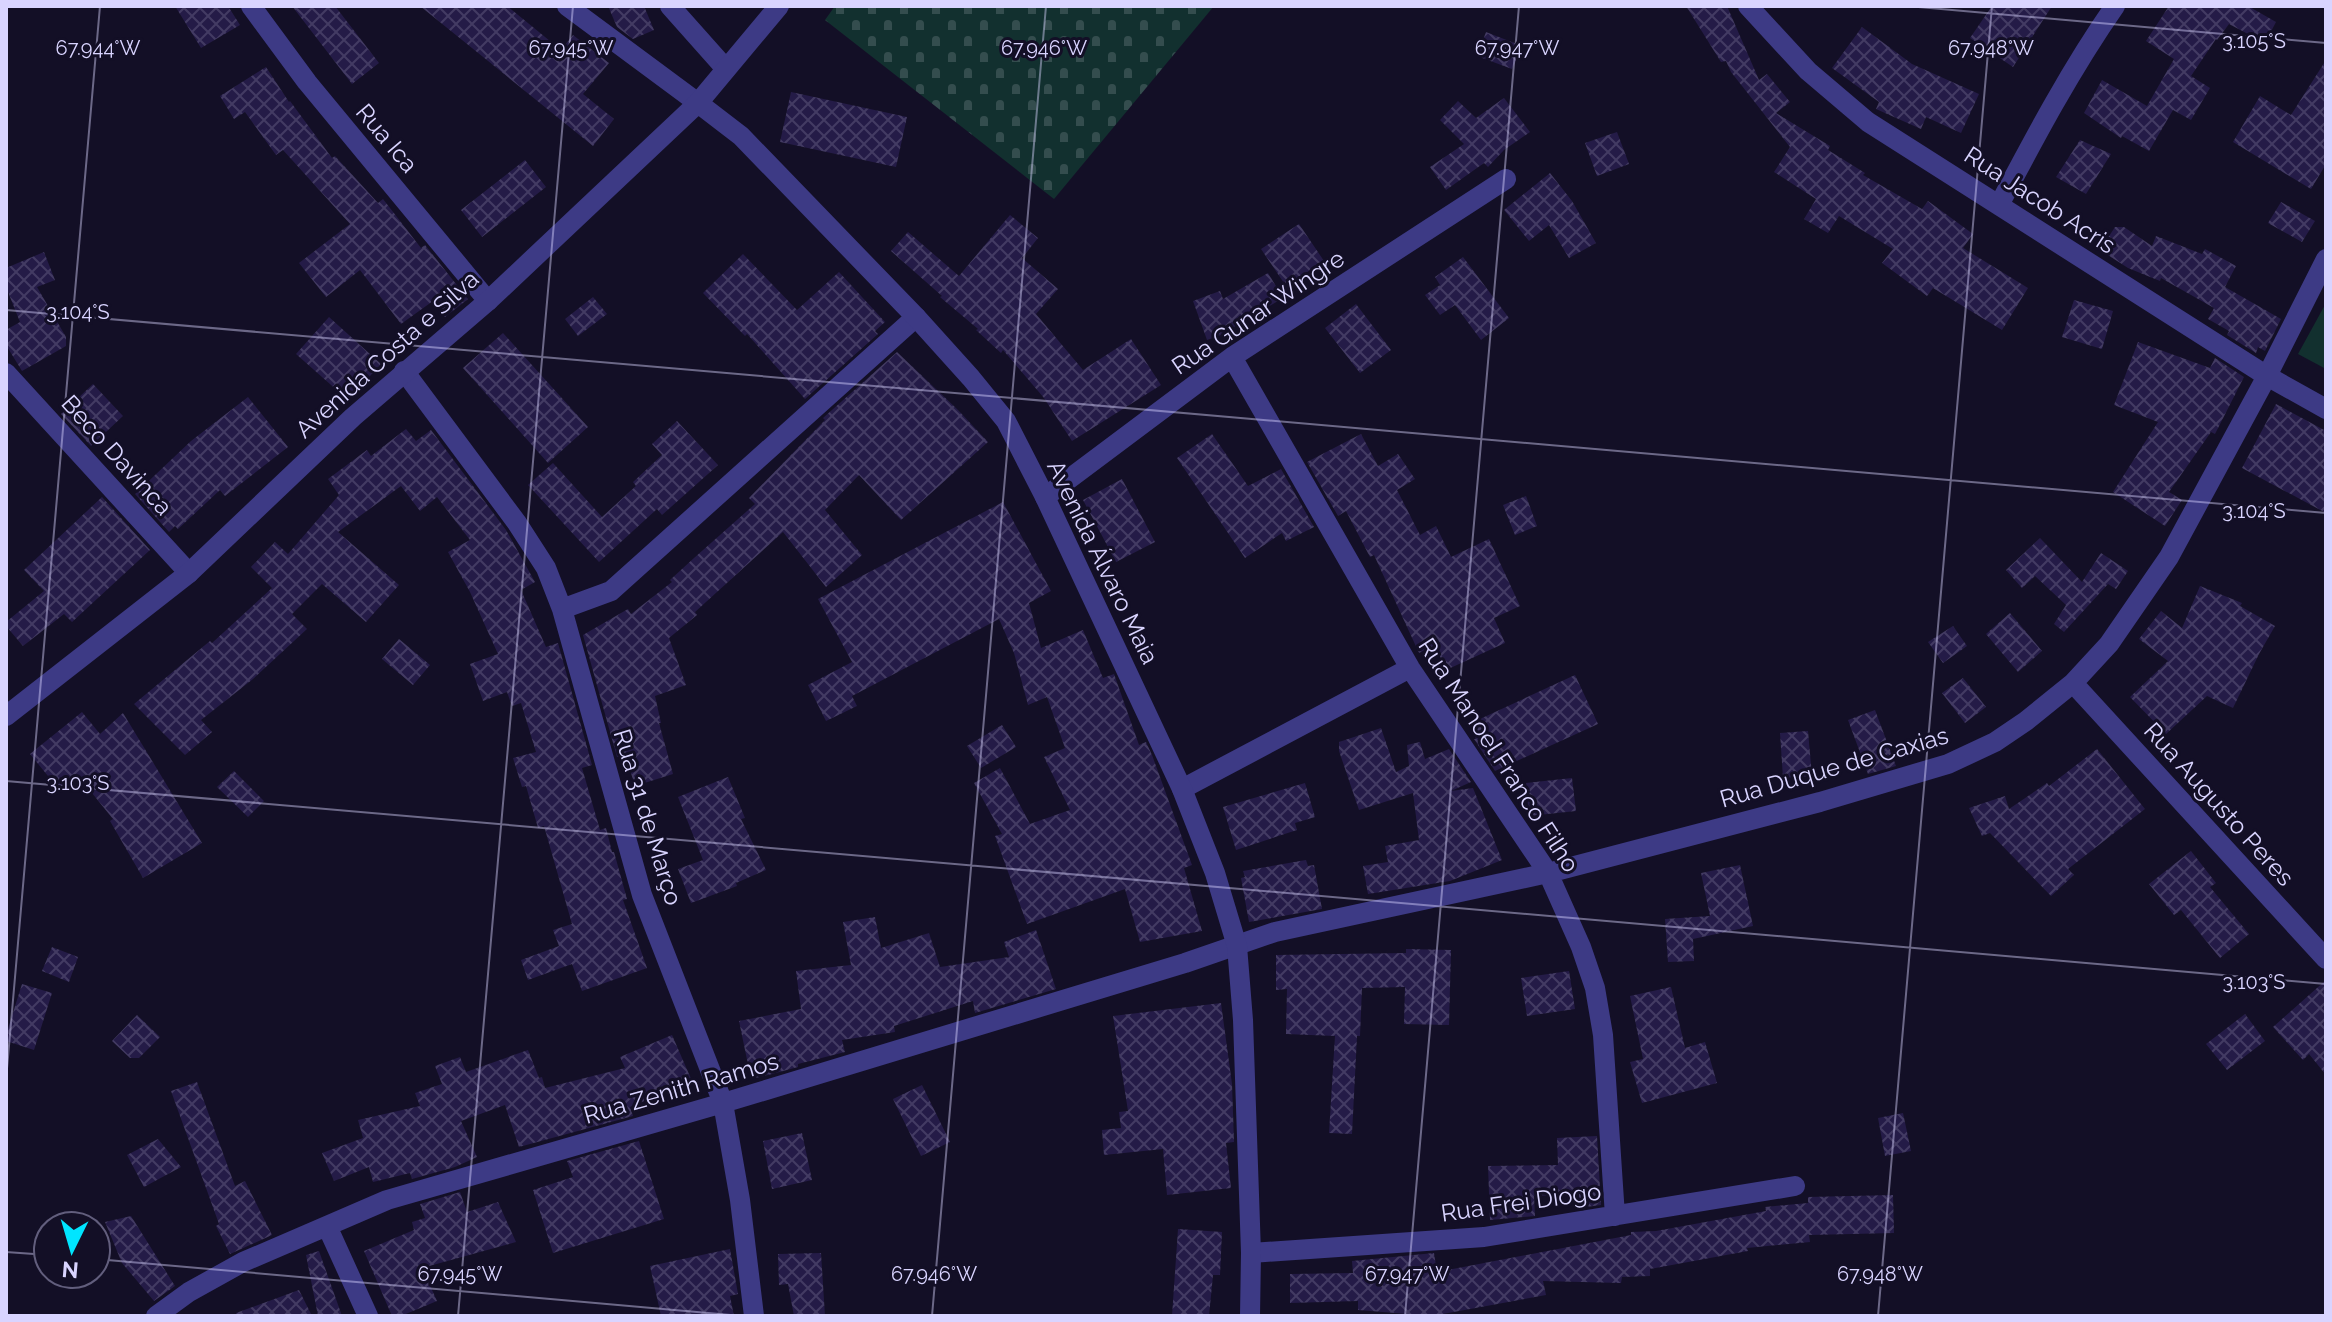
<svg xmlns="http://www.w3.org/2000/svg" width="2332" height="1322" font-family="Raleway,sans-serif">
<style>
.cemetery{fill:url(#cemetery-stones)}
.green{fill:#12302f}
.building{fill:url(#building-cross-hatch)}
.lines{fill:none;stroke-linecap:round;stroke-linejoin:round}
.minor{stroke:#3d3a85;stroke-width:20}
.tertiary{stroke:#3d3a85;stroke-width:20}
.ticks{fill:none;stroke:#d9d4ff;stroke-width:2;stroke-opacity:0.45}
.labels{text-anchor:middle;dominant-baseline:central;stroke-width:6;stroke-linejoin:round;paint-order:stroke}
.street-label{font-size:24px;fill:#d9d4ff;stroke:#130f26}
.ticks-label{font-size:20px;text-anchor:middle;fill:#d9d4ff;stroke:#130f26;stroke-width:6;stroke-linejoin:round;paint-order:stroke}
</style>
<defs>
<pattern id="cemetery-stones" width="16" height="16" patternUnits="userSpaceOnUse" patternTransform="scale(2)"><rect width="16" height="16" fill="#12302f"/><path d="M2 7V4a2 2 0 0 1 4 0v3zM10 15v-3a2 2 0 0 1 4 0v3z" fill="#344d4e"/></pattern>
<pattern id="building-cross-hatch" width="8" height="8" patternUnits="userSpaceOnUse" patternTransform="scale(2)"><rect width="8" height="8" fill="#241b47"/><path d="M0 0l8 8M0 8l8-8" fill="none" stroke="#433b63"/></pattern>
</defs>
<rect width="100%" height="100%" fill="#130f26"/>
<path class="cemetery" d="M835,6H1214L1054,199L825,20Z"/>
<path class="green" d="M2326,303V369L2298,354Z"/>
<path class="building" d="M175,6H228L240,25L201,48Z
M292,6H335L379,63L352,84Z
M420,6H507L561,50L573,35L609,63L583,94L614,119L593,146Z
M608,6H644L654,30L633,39L617,27Z
M1686,6H1727L1759,80L1767,74L1790,102L1776,113L1830,146L1828,150L1865,173L1863,175L1922,209L1928,201L1973,234L1963,248L2028,288L2002,330L1933,288L1927,296L1882,263L1893,249L1839,216L1828,233L1804,219L1816,199L1774,172L1790,147L1731,72L1726,61L1721,62Z
M1992,6H2052L2013,67L1970,38Z
M2169,6H2248L2276,22L2265,43L2229,24L2217,40L2216,39L2191,76L2210,88L2191,120L2173,110L2149,151L2122,136L2121,138L2084,113L2102,80L2147,106L2174,59L2146,41Z
M1862,27L1912,64L1979,94L1961,133L1926,117L1921,129L1876,109L1879,102L1832,68Z
M1486,32L1522,46L1512,69L1477,56Z
M2326,60V164L2311,189L2233,142L2260,96L2291,115Z
M266,67L289,102L290,101L332,158L335,156L378,203L383,199L421,248L425,245L468,299L445,317L433,301L401,324L360,270L326,297L299,263L350,224L283,150L276,155L245,112L234,119L220,96Z
M791,92L907,117L896,167L780,142Z
M1504,98L1530,132L1504,150L1488,167L1484,163L1446,190L1430,167L1464,144L1440,120L1458,101L1476,118Z
M1617,132L1629,164L1597,176L1585,143Z
M2080,140L2111,154L2086,194L2056,177Z
M525,160L546,187L482,237L461,210Z
M1550,173L1572,201L1596,243L1569,258L1549,225L1529,241L1504,210Z
M2281,202L2315,221L2302,242L2268,223Z
M1010,215L1038,238L1022,258L1058,289L1036,314L1083,370L1131,339L1161,385L1072,441L1044,398L1003,350L1001,353L976,330L978,329L940,297L942,296L891,251L908,232L959,276Z
M1299,224L1324,261L1286,286L1261,249Z
M2115,227H2124L2152,246L2156,236L2202,254L2205,249L2236,266L2225,287L2281,319L2265,351L2258,347L2256,353L2227,335L2229,331L2208,319L2214,308L2161,278L2160,281L2128,268L2100,250Z
M44,252L55,280L37,287L66,337V346L22,371L6,345V330L20,322L6,287V268Z
M743,254L797,310L839,272L885,322L875,331L878,334L805,399L747,334L745,336L703,293Z
M1463,257L1509,318L1481,340L1455,305L1440,315L1425,295L1440,285L1435,277Z
M1268,273L1283,298L1234,327L1235,330L1207,340L1193,301L1220,291L1223,299Z
M593,297L607,314L578,336L565,319Z
M2074,300L2113,311L2102,349L2062,337Z
M1356,304L1391,350L1360,373L1325,328Z
M329,317L381,364L348,400L296,354Z
M503,333L588,427L548,463L463,368Z
M2138,342L2210,368L2215,358L2244,377L2215,434L2211,432L2169,492L2182,500L2165,526L2113,492L2158,422L2114,405Z
M897,352L958,410L988,442L901,520L859,475L825,510L862,555L826,587L783,532L695,612L697,615L669,638L686,685L655,696L661,723H659L673,774L635,786L625,754L617,757L583,635L628,609L631,614L672,582L670,580L694,558L755,504L749,498L825,420L823,418Z
M93,384L123,416L91,446L61,414Z
M248,397L288,447L225,496L220,490L178,529L175,526L169,532L135,494L191,441Z
M2276,404L2326,431V513L2242,468Z
M677,421L718,465L662,515L657,509L599,562L528,485L553,463L602,517L636,486L633,482L662,455L652,444Z
M406,429L416,441L431,430L506,530L535,582L521,590L546,647L558,643L592,765L582,768L600,830L606,828L612,852H614L627,899L623,900L647,968L582,991L572,964L528,980L521,960L559,946L553,930L572,924L544,826L538,828L526,786L522,787L513,758L536,752L521,703L512,706L507,692L483,701L470,664L498,654L470,592L448,552L470,540L437,497L420,511L401,486L338,532L399,585L366,622L322,584L292,614L307,629L253,679L201,720L212,732L185,755L134,704L210,641L212,643L272,588L251,567L275,542L288,554L339,495L328,479L367,450L371,456Z
M1212,434L1248,486L1281,469L1314,527L1286,541L1282,533L1245,558L1177,458Z
M1361,434L1378,466L1398,454L1415,479L1397,490L1420,535L1436,526L1451,557L1489,539L1520,606L1494,618L1505,643L1446,670L1435,645L1419,653L1374,555L1370,557L1346,511L1338,516L1307,462Z
M1122,479L1155,542L1116,562L1083,500Z
M1526,496L1537,526L1515,535L1503,505Z
M102,497L150,550L72,622L64,614L23,646L6,626V622L44,591L24,570Z
M1003,502L1051,591L1029,603L1041,648L1083,630L1103,678L1114,674L1139,745L1146,742L1152,755L1192,865L1184,868L1202,931L1140,942L1125,889L1027,924L995,836L1002,834L974,783L1000,768L1030,824L1070,810L1044,757L1065,748L1047,697L1028,705L1014,653L999,619L852,696L857,706L826,721L808,685L852,662L818,599Z
M2040,538L2082,582L2101,553L2128,571L2116,589L2108,584L2064,632L2054,624L2066,605L2035,576L2022,588L2006,570Z
M2200,586L2242,603L2240,606L2275,626L2259,654L2233,708L2207,696L2166,734L2130,697L2168,661L2139,639L2161,611L2182,628Z
M2010,613L2042,651L2018,672L1986,634Z
M1953,626L1967,646L1943,663L1928,642Z
M399,639L430,665L413,685L382,659Z
M1575,675L1598,724L1495,771L1474,739H1476L1469,724Z
M1963,678L1986,707L1965,723L1942,693Z
M1875,710L1896,766L1868,774L1848,720Z
M82,712L100,734L123,713L202,843L143,878L110,821L113,819L79,777L61,792L30,754Z
M1002,725L1016,747L981,768L967,746Z
M1381,728L1396,772L1409,766L1407,745L1420,742L1425,759L1449,749L1471,782L1451,791L1473,788L1502,860L1450,881L1368,894L1363,866L1388,862L1385,846L1419,840L1413,793L1359,810L1339,751V742Z
M1808,731L1812,776L1783,778L1780,733Z
M2097,749L2145,809L2068,869L2074,875L2051,896L1990,833L1982,836L1969,808L2005,796L2009,809L2047,783L2049,786Z
M234,771L264,801L248,817L217,787Z
M728,777L745,818L741,819L766,870L736,883L737,886L691,903L678,869L703,860L678,797Z
M1572,778L1576,811L1529,816L1526,783Z
M1305,783L1315,817L1295,823L1297,830L1236,850L1223,807Z
M2191,851L2216,883L2210,887L2249,934L2220,958L2181,910L2174,915L2149,884Z
M1306,860L1308,866L1314,865L1322,909L1249,922L1241,878L1245,877L1243,871Z
M1740,865L1753,926L1693,939L1694,961L1668,962L1665,919L1710,916L1701,873Z
M875,917L881,948L929,933L940,967L1009,957L1004,942L1036,930L1056,989L975,1013L973,1001L894,1026L895,1032L842,1040L845,1052L798,1064V1067L772,1074L751,1079L739,1021L801,1009L796,971L851,965L843,922Z
M52,947L78,957L69,982L42,971Z
M1406,949L1451,950L1449,1025L1404,1024L1405,987L1362,988L1360,1036H1357L1352,1134L1329,1133L1335,1036L1286,1034L1287,989L1276,990V955L1406,953Z
M1569,971L1575,1009L1527,1016L1521,978Z
M2326,980V1075L2309,1054L2303,1060L2273,1027Z
M22,984L52,993L34,1050L6,1041V1035Z
M1671,987L1685,1048L1705,1042L1717,1083L1642,1103L1630,1062L1643,1059L1630,996Z
M1221,1003L1232,1084L1234,1142L1226,1143L1231,1188L1167,1195L1163,1149L1104,1155L1102,1130L1121,1128L1119,1112L1128,1111L1113,1016Z
M2245,1014L2265,1041L2227,1070L2206,1044Z
M137,1015L160,1037L139,1058H130L112,1041Z
M672,1035L692,1081L630,1107L633,1116L519,1147L505,1105L461,1121L477,1157L455,1167L412,1179L410,1173L373,1182L369,1167L334,1181L322,1153L363,1138L358,1120L420,1106L415,1093L442,1084L435,1066L460,1057L466,1072L528,1050L539,1078L542,1077L545,1088L625,1068L620,1057Z
M197,1082L235,1186L245,1181L272,1235L230,1254L216,1226L219,1224L171,1091Z
M922,1085L950,1142L921,1156L893,1099Z
M1903,1113L1911,1151L1885,1156L1878,1118Z
M802,1133L812,1180L772,1189L763,1141Z
M1597,1136L1601,1205L1579,1208V1194L1534,1196L1535,1216L1490,1220L1488,1166L1558,1165L1557,1138Z
M158,1139L181,1167L144,1187L127,1155Z
M639,1141L664,1219L553,1253L533,1190L573,1177L567,1161Z
M460,1192L467,1212L498,1202L516,1242L422,1268L437,1301L401,1316H392L364,1251L414,1230L412,1222L425,1218L420,1204Z
M1893,1195L1894,1233L1809,1235L1810,1242L1747,1248L1748,1251L1650,1269V1276L1622,1277L1621,1283L1543,1281L1546,1295L1432,1316L1358,1310V1301L1290,1303V1274L1353,1273L1352,1261L1434,1253L1437,1272L1631,1235V1232L1656,1231L1766,1211L1765,1207L1808,1203V1197Z
M131,1216L175,1286L154,1301L122,1263L105,1222Z
M1178,1229L1222,1232L1220,1275H1213L1209,1316H1172Z
M730,1249L738,1294L730,1296L734,1316H661L650,1266Z
M319,1251L342,1316H318L306,1255Z
M821,1253L825,1316H794L788,1284L779,1285L778,1254Z
M299,1290L312,1316H237L236,1313Z"/>
<g class="lines">
<path class="minor" d="M251,6L307,82L488,301
M567,6L698,103
M670,6L726,69
M1748,6L1808,71L1868,122L2267,376L2326,409
M1999,205C2035,137 2071,69 2115,6
M1232,357L1410,668L1548,873L1581,947L1595,988L1603,1035L1615,1216
M404,371L517,523L546,568L562,609L642,895L723,1103L740,1200L754,1316
M6,373L189,573
M1045,497L1232,357L1506,179
M562,609L611,591L916,317
M2073,683L2326,959
M1182,789L1410,668
M327,1226L368,1316
M1251,1253L1484,1237L1795,1186
M156,1316L189,1292L243,1262L387,1200L723,1103L1185,963L1275,932L1548,873L1820,802L1948,764L1995,742L2026,721L2073,683L2109,644L2169,557L2267,376L2326,259"/>
<path class="tertiary" d="M698,103L741,136L916,317L971,378L1006,421L1045,497L1182,789L1215,873L1237,946L1243,1020L1251,1253L1250,1316
M6,716L189,573L353,417L488,301L698,103L779,6"/>
</g>
<path class="ticks" d="M1907,6L2326,43M6,310L2326,513M6,781L2326,984M6,1080L100,6M6,1252L48,1255M96,1259L742,1316M458,1316L573,6M932,1316L1046,6M1405,1316L1519,6M1878,1316L1992,6"/>
<g class="labels">
<g class="street-label">
<text transform="translate(387 138) rotate(50)">Rua Ica</text>
<text transform="translate(2040 200) rotate(33)">Rua Jacob Acris</text>
<text transform="translate(1258 312) rotate(-34)">Rua Gunar Wingre</text>
<text transform="translate(387 354) rotate(-42)">Avenida Costa e Silva</text>
<text transform="translate(117 455) rotate(48)">Beco Davinca</text>
<text transform="translate(1103 562) rotate(64)">Avenida Álvaro Maia</text>
<text transform="translate(1499 755) rotate(57)">Rua Manoel Franco Filho</text>
<text transform="translate(1834 767) rotate(-16)">Rua Duque de Caxias</text>
<text transform="translate(2219 804) rotate(48)">Rua Augusto Peres</text>
<text transform="translate(648 817) rotate(73)">Rua 31 de Março</text>
<text transform="translate(681 1088) rotate(-16)">Rua Zenith Ramos</text>
<text transform="translate(1521 1202) rotate(-8)">Rua Frei Diogo</text>
</g>
</g>
<g class="ticks-label">
<text x="2254" y="48">3.105°S</text>
<text x="98" y="55">67.944°W</text>
<text x="571" y="55">67.945°W</text>
<text x="1044" y="55">67.946°W</text>
<text x="1517" y="55">67.947°W</text>
<text x="1991" y="55">67.948°W</text>
<text x="78" y="319">3.104°S</text>
<text x="2254" y="518">3.104°S</text>
<text x="78" y="790">3.103°S</text>
<text x="2254" y="989">3.103°S</text>
<text x="460" y="1281">67.945°W</text>
<text x="934" y="1281">67.946°W</text>
<text x="1407" y="1281">67.947°W</text>
<text x="1880" y="1281">67.948°W</text>
</g>
<rect width="2332" height="1322" fill="none" stroke="#d9d4ff" stroke-width="16"/>
<g transform="translate(72 1250) rotate(185)"><circle r="38" fill="#130f26" stroke="#625e7d" stroke-width="2"/>
<path d="M0-6L14 30L0 20L-14 30Z" fill="#00e5ff"/>
<text y="-12" font-size="22" font-weight="bold" text-anchor="middle" fill="#d9d4ff">N</text>
</g>
</svg>
